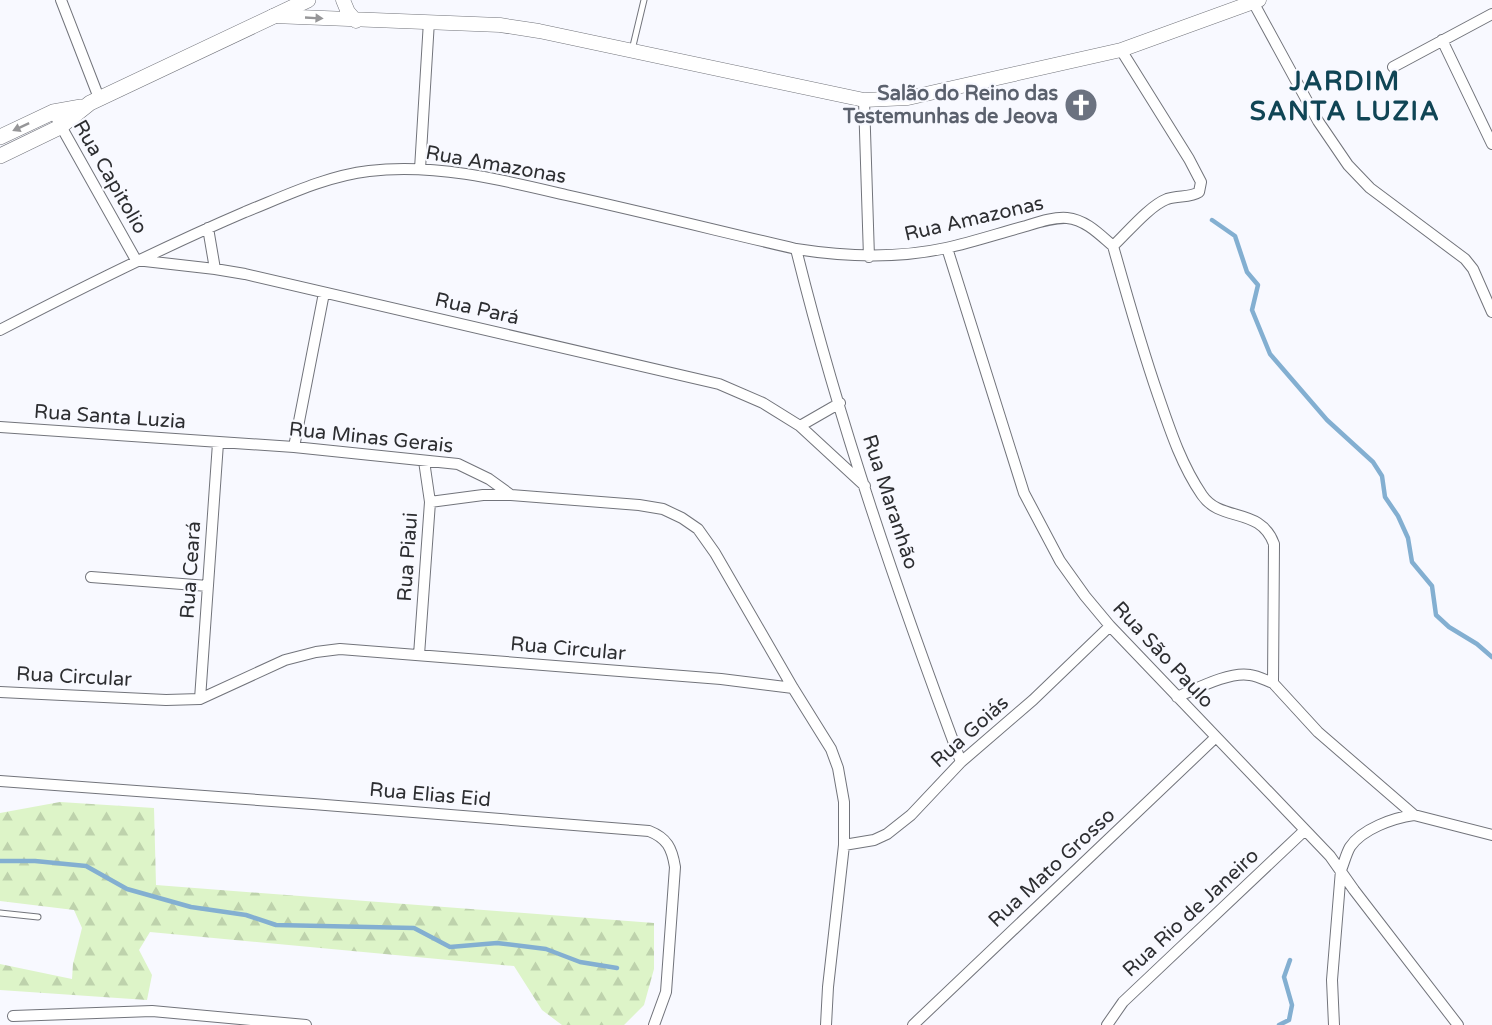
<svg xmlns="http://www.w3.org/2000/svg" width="1492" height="1025" font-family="'Varela Round',sans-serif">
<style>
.forest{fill:url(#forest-firs)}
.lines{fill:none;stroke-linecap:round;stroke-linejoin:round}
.stream{stroke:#83afd1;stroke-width:4.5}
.service-casing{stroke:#72747b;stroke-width:7}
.minor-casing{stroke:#72747b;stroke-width:12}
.tertiary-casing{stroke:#72747b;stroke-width:15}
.secondary-casing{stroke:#72747b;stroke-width:16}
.service{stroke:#fff;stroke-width:5}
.minor{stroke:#fff;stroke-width:10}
.tertiary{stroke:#fff;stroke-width:14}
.secondary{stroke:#fff;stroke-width:15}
.oneway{fill:#969698}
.labels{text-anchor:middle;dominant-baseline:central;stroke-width:4.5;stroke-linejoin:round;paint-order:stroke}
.worship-label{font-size:20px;font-weight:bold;fill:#5b616d;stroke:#f8f9ff;text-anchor:end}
.street-label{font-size:20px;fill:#2d2e31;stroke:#f8f9ff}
.district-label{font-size:26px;font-weight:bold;letter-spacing:1.5px;fill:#104555;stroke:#f8f9ff}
</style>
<defs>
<pattern id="forest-firs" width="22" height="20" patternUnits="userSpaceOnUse" patternTransform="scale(1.5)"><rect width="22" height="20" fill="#ddf4c8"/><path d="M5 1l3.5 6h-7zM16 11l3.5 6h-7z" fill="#bed2ac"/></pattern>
</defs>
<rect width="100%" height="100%" fill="#f8f9ff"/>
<path class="forest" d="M60,802L154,808L156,885L654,923V969L644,1005L624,1025H562L542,1010L514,966L150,932L139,950L152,975L147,1000L0,990V964L72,979L73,964L82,928L74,910L0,901V813Z"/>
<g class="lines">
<path class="stream" d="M1212,220L1235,236L1247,272L1258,285L1252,310L1270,354L1327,420L1373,462L1382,476L1385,497L1398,516L1408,538L1412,562L1432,586L1436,615L1449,627L1477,644L1492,657
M0,861H35L86,866L127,889L191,907L246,915L276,925L414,928L450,947L497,943L546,949L580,962L617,968
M1279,1025L1289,1020L1292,1005L1284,977L1290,960"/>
<g class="service-casing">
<path id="service" d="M632,50L644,0
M0,913L38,917"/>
</g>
<g class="minor-casing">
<path id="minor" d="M61,0L99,98
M1252,0L1318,121L1348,165L1370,188L1465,259L1473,269L1492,312
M1442,40L1492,144
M1393,67L1492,14
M864,100L869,257
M53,112L136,260L215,269L245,274L719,384L763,403L800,426L865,486
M420,169L429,21
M208,228L215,269
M1113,246C1127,296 1141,346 1158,395C1170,430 1181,464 1202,495C1221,523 1260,506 1274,544L1273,683L1318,732L1414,815L1492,835
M1113,246C1127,233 1149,206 1167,199C1178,195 1190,198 1199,192L1201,182L1189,159L1121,50
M947,248L1024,493L1060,561L1085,596L1110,626L1330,856L1354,890L1458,1025
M796,249C839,423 898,594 961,762
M0,330C81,288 161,248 245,212C285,196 326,176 369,171C435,163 503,180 566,195C643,212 719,231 796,249C847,257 896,259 946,248C973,242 1000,233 1026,226C1039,222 1053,217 1067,218C1086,220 1099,234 1113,246
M800,426L840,403
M0,427L294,447L458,464L489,479L511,495L639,505L663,509L682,518L698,529L715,553L793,688L831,749L838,768L844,802V845L828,987L826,1025
M294,447L324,293
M430,502L483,495H511
M91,577L208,586
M419,655L430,502L424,461
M0,692L166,700L200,699L285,660L316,652L340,649L721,679L793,688
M1177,697C1196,689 1230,671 1250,675C1258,676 1265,680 1273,683
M200,699L218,443
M0,781L313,804L649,831C667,838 672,848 675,867L666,992L654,1025
M844,845L874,840L887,834L911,815L961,762L1033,700L1110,626
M13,1016L152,1011L306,1025
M913,1025L1216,737
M1107,1025L1123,1002L1305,830
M1334,1025L1332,980L1341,870C1344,863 1346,854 1350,847C1362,829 1393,818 1414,815"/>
</g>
<g class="tertiary-casing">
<path id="tertiary" d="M343,0L348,12L356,21
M273,16L500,25L539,31L864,100L908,98L1121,50L1259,0"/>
</g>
<g class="secondary-casing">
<path id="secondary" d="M0,137L53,112L81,107
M0,156L60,127L90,103L308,0"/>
</g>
<use href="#service" class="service"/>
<use href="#minor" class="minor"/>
<use href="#tertiary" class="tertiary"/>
<use href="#secondary" class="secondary"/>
</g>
<defs><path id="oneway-solid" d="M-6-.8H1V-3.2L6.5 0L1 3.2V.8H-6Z" transform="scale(1.5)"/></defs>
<g class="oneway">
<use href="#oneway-solid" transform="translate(314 18) rotate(3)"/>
<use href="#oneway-solid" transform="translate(21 127) rotate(155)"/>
</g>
<defs>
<g id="church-disc" transform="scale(1.725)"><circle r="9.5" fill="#6b7280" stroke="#f8f9ff"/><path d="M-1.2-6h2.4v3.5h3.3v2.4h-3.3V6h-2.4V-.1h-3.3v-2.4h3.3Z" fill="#fff"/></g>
</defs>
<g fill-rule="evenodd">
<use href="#church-disc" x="1081" y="105"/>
</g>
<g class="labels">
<g class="worship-label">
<text x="1058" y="94">Salão do Reino das<tspan x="1058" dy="23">Testemunhas de Jeova</tspan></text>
</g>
<g class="street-label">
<text transform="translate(496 165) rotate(10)">Rua Amazonas</text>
<text transform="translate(110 177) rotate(60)">Rua Capitolio</text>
<text transform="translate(974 219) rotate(-13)">Rua Amazonas</text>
<text transform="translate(477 309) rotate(13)">Rua Pará</text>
<text transform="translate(110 417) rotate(4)">Rua Santa Luzia</text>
<text transform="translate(371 438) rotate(6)">Rua Minas Gerais</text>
<text transform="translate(890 502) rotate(72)">Rua Maranhão</text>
<text transform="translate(408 557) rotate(-86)">Rua Piaui</text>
<text transform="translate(191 570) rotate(-86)">Rua Ceará</text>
<text transform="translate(568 649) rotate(5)">Rua Circular</text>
<text transform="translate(1163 655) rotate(47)">Rua São Paulo</text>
<text transform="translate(74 677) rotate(3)">Rua Circular</text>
<text transform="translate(970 732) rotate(-42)">Rua Goiás</text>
<text transform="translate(430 795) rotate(5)">Rua Elias Eid</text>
<text transform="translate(1052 868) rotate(-43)">Rua Mato Grosso</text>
<text transform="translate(1191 913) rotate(-43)">Rua Rio de Janeiro</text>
</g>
<g class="district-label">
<text x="1345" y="81">JARDIM<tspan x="1345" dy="30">SANTA LUZIA</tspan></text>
</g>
</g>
</svg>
